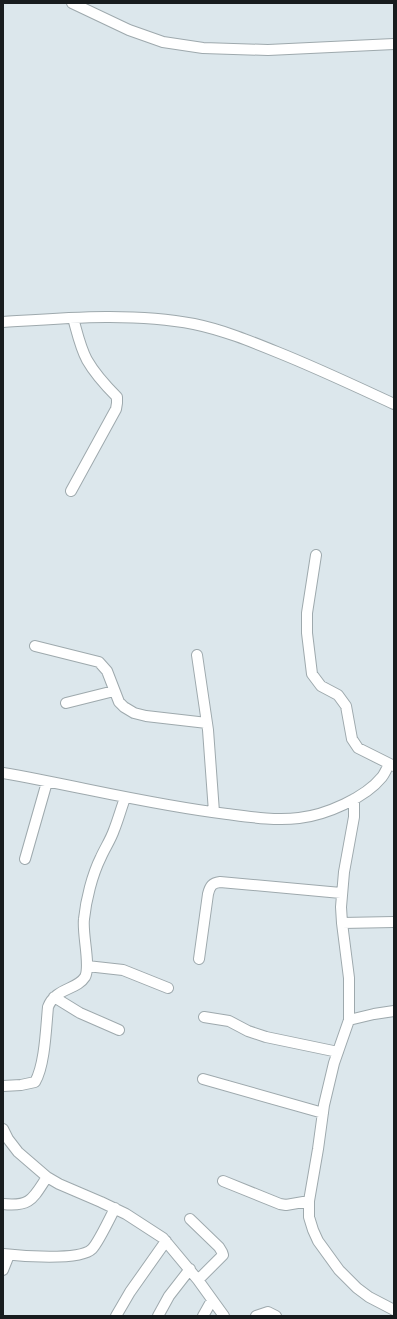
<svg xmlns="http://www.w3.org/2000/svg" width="397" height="1319" font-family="Figtree,sans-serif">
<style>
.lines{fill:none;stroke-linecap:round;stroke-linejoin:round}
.minor-casing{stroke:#9ea9ad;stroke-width:12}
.minor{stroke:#fff;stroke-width:10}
</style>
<rect width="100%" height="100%" fill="#dce7ec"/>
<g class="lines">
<g class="minor-casing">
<path id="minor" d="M72,3L129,30L163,42L203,48L268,50L394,44
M3,322C64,318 133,312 194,324C223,330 250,341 277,352C317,368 355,386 394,404
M71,491L116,409L117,403V397C106,386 95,374 87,360C80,347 77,332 73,318
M316,555L307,613V633L312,674L321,686L338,695L346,706L352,739L358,748L394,766
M35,646L99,662L107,671L119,702L124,707L134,713L146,716L207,723
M197,655L208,730L214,812
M66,703L114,691
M3,773C78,786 151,805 227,814C250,817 276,821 299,818C326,815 365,798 382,777C385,773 387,768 389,764
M354,799V817L344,872L341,907L342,923L349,978V1020L334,1063L324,1105L318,1149L309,1201V1217L313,1230L318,1241L339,1270L357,1288L369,1297L394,1310
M25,859L47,782
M342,923L394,922
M199,959L208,894C210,886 212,883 220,882L341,893
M87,966L123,970L168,988
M54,997L80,1013L119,1030
M204,1017L229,1021L248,1031L266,1037L338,1052
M349,1020L374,1014L394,1011
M203,1079L323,1113
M3,1086L21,1085L35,1082C45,1065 46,1027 48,1007C55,988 77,990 85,977C91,966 82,934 84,919C86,900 92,875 101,857C105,848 111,839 114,830C118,820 121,809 125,798
M3,1129L8,1139L18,1152L47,1177L59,1184L101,1202L126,1214L163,1238L198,1280L224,1316
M223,1181L280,1204L286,1205L309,1201
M3,1204C31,1207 33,1198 47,1177
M190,1219L219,1247L222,1252L223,1255L198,1280
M3,1254C20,1256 80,1261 92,1249C98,1243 110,1218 115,1208
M3,1270L9,1255
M116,1316L130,1292L166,1241
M158,1316L169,1296L190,1269
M203,1316L212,1300
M256,1316L268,1312L276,1316"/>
</g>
<use href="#minor" class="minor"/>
</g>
<rect width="397" height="1319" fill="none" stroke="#181c1e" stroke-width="8"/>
</svg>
